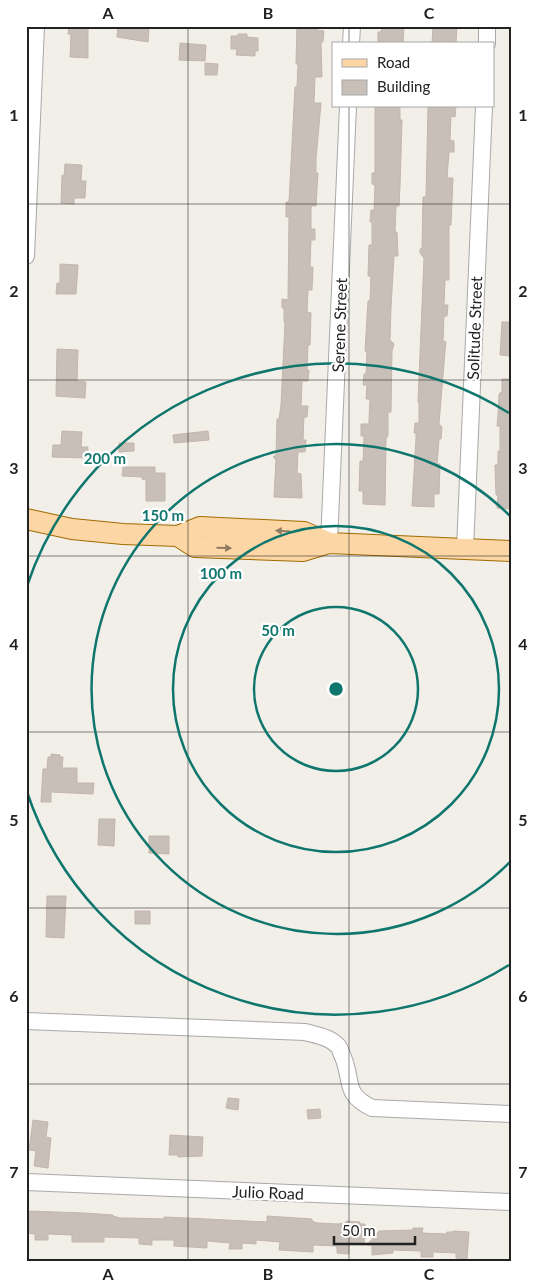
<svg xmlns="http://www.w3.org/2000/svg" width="537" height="1288" font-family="Lato,sans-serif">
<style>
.building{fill:#c7bfb8;stroke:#c4b6ab}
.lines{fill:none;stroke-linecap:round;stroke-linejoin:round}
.minor-casing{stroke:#a9a9a9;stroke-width:18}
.major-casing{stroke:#a06b00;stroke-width:22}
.minor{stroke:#fff;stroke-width:16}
.major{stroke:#fcd6a4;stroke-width:20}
.oneway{fill:#8f7c63}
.grid{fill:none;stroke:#222;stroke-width:1;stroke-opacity:0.55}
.ring{fill:none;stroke:#0f766e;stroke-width:2.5}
.labels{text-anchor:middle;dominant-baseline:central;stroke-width:4.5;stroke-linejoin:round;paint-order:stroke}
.street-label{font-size:16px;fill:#222;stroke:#fff}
.centre{fill:#0f766e;stroke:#fff;stroke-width:2.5}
.ring-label{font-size:15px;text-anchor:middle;font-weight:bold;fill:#0f766e;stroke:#fff;stroke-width:4.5;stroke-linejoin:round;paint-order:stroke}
.neatline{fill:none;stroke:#222;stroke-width:2}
.grid-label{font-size:16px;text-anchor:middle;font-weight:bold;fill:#222}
</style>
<rect width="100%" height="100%" fill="#f2efe9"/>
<path class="building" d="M69,26H88V58L70,57L71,34H68Z
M123,26H138L149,29L148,42L117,37L118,27L123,28Z
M297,26H317V30L324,31L323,42H321L322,77H315L314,103H321L316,159V173H318L316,206H311V229H315V240H311L310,267H313L312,290H308L307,312L311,313L310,345H308L307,370H309L308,381H302L301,406H308L307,417H304L303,440H306L305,452H298L297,473L301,474L302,498L274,497L276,460L273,457L276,455L277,419H279L281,405L285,322H284V308H282V299L288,300L289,217H286V202H289L295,87H297L298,64H296Z
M382,26H404L403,44L378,43V32H381Z
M433,26H457L456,44H432Z
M238,34H247V37L258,38V51H255V56L236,55L237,49H231V36H238Z
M180,43L206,45L205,61L179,60Z
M205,63L218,64L217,75H205Z
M375,106H400V120H402L400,186L399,206H396L395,232H397L398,256H394L391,307L390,340L394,344L392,351L391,412H388V435L386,439L385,505L363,504V491H359L360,461H363L364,436H361V424H369V420L370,399H366L367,385H363L364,374H366L367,352L365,351L368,301H370L371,276H368L369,245H372V222H370L371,210H374L375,185L372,184V173H375Z
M428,106H456L455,117L451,116L450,140L454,141V152H449L447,178H453L451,225H449V280H445L444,305H448L447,316H444L443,341L446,342L445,351L439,424L442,427L441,439H439L437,464H440L439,494H434V507L412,506L416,438V433H414L415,423H419V403L418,402L424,258L420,253V249L422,248L423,197H426Z
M65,164L82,165L81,181H86L85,198H74V204L61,203L62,175L64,176Z
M60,264L78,265L76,294H56L57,283H60Z
M502,322H511V356L500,355Z
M57,349L78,350L77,381L86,382L85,398L56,396Z
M502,379H511V509L497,508L498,495H496L495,465H498V451H500V426H497L498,415L499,394L502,391Z
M62,431L82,432L81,447H88L87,458L52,457L53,445H61Z
M208,431L209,440L174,443L173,435Z
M119,443H134V451L119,452Z
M123,467H155V473H165V501H146V480L142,479V477L122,476Z
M51,754L60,755V757H63L62,768H77V783H94L93,794L51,792V802H41L43,769H47L48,757H51Z
M99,819H115L114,846L98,845Z
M149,836H169V854L149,853Z
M47,896H66L64,938L46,937Z
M135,911H150V924H135Z
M228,1098L239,1099L238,1110L226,1108Z
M320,1109L321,1118L308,1119L307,1110Z
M33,1120L48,1122L46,1137L51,1138L48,1168L34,1166L36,1151L29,1150Z
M170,1135L203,1137L202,1156L178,1157V1155H169Z
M28,1211L84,1213L113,1215V1216L120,1218H128L164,1219V1217L186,1218L267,1222V1216L312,1219V1221L317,1223L338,1224L346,1223V1221L360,1222V1224H365L364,1245L349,1244V1254L337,1253V1246L313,1245V1252L279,1250L280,1242L256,1240V1244L242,1243V1249H229L230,1243L207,1241V1248L174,1246V1240H152V1245L139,1244V1238L104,1237V1242H72V1235L48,1234V1240H35V1234L26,1233V1213Z
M413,1228H423L422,1233L446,1234L447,1232H453V1231L469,1232L467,1259L456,1258V1253L433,1252V1257H421V1251L393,1250V1253L372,1255V1245H367L379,1231L413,1230Z"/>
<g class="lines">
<g class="minor-casing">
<path id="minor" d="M351,44L352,26
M487,44V26
M26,256L36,26
M329,543L348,106
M465,549L484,106
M26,1021L305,1032C316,1035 330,1037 338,1046C340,1048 341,1053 343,1057C353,1081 343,1094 372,1108L511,1114
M26,1182L511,1202"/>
</g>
<g class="major-casing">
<path id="major" d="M26,519L72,529L123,534L178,536L200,527L304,532L329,543
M178,536L195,547L303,551L329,543L511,551"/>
</g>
<use href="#minor" class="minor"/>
<use href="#major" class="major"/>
</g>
<defs><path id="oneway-solid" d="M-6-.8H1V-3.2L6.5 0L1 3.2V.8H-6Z" transform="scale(1.25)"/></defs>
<g class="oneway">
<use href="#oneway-solid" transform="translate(283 531) rotate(-177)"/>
<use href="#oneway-solid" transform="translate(224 548) rotate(2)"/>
</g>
<path class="grid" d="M188,26V1262M349,26V44M349,106V1262M26,204H511M26,380H511M26,556H511M26,732H511M26,908H511M26,1084H511"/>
<g class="ring">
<circle cx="336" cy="689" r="82"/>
<circle cx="336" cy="689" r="163"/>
<path d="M511 861A245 245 0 1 1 511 517"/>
<path d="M509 965A326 326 0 0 1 27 792M27 586A326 326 0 0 1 509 413"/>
</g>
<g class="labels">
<g class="street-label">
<text transform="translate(339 325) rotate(-88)">Serene Street</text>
<text transform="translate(474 328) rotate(-88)">Solitude Street</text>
<text transform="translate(268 1192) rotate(2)">Julio Road</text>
</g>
</g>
<circle cx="336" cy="689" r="8" class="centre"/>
<g class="ring-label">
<text x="105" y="464">200 m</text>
<text x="163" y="521">150 m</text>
<text x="221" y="579">100 m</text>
<text x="278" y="636">50 m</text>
</g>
<rect width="537" height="1288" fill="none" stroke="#ffffff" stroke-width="55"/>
<rect x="332" y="42" width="162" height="65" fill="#ffffff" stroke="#a7a7a7"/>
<rect x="342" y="59" width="25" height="8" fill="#fcd6a4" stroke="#a7a7a7"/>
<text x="377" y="68" font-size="15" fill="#222222">Road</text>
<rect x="342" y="80" width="25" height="15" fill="#c7bfb8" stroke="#a7a7a7"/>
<text x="377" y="92" font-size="15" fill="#222222">Building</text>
<path d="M334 1236v8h81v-8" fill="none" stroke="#222222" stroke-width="2.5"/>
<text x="342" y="1236" font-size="15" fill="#222222" stroke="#ffffff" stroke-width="4" paint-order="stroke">50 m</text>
<rect x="28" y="28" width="482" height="1232" class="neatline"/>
<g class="grid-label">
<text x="108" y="19">A</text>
<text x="268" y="19">B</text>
<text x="429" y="19">C</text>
<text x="14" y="121">1</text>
<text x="523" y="121">1</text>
<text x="14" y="297">2</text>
<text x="523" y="297">2</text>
<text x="14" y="474">3</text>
<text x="523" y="474">3</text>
<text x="14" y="650">4</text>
<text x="523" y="650">4</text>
<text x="14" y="826">5</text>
<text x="523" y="826">5</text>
<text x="14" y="1002">6</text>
<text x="523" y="1002">6</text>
<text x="14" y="1178">7</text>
<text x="523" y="1178">7</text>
<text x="108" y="1280">A</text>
<text x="268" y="1280">B</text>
<text x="429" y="1280">C</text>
</g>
</svg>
